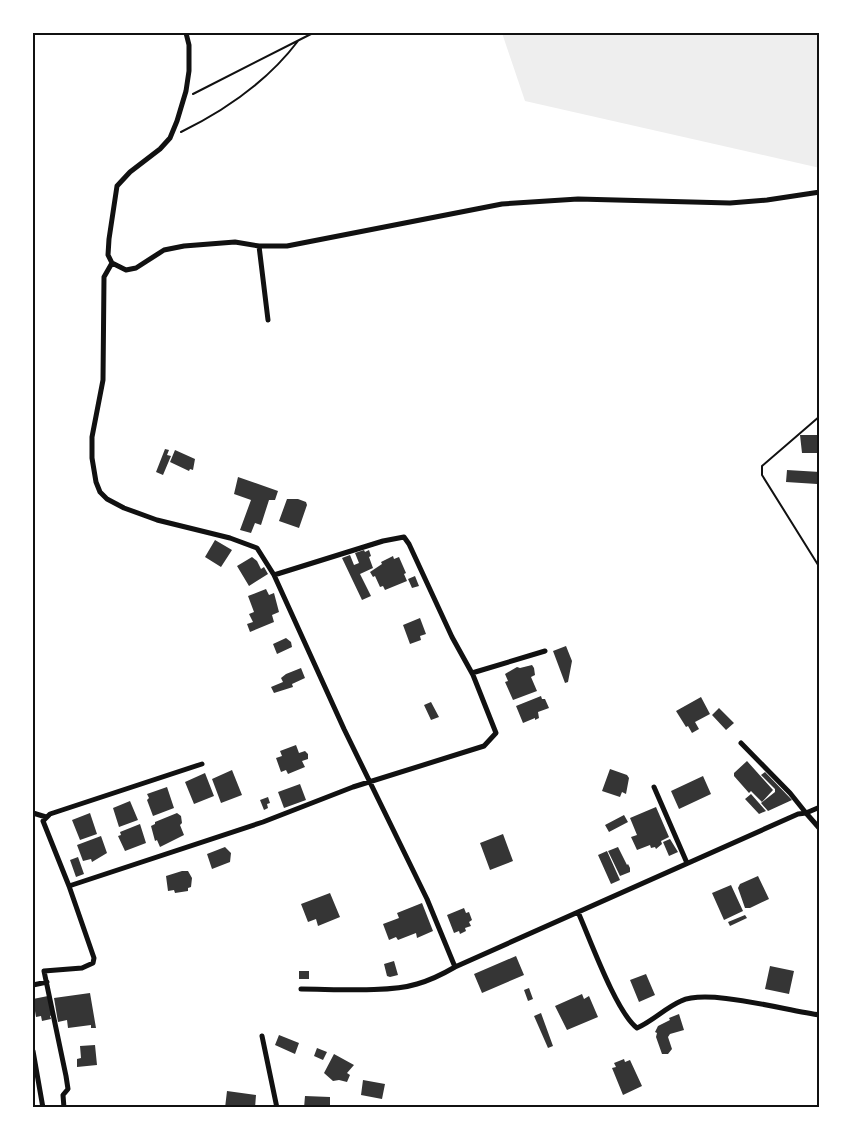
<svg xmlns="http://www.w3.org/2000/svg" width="853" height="1141" font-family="'Alegreya Sans',sans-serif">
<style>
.green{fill:#eee}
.building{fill:#353535}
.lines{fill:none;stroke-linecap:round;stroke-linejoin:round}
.path{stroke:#111;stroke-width:2}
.service{stroke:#111;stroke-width:2}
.minor{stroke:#111;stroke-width:5}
.neatline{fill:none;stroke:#111;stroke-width:2}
</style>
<rect width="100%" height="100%" fill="#fff"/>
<path class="green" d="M502,33H820V168L525,101Z"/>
<path class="building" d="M800,435H820V453H802Z
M165,449L169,450L167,455L171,456L163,475L156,472Z
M175,450L195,459L193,470L190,469L189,471L170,462Z
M787,470L820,472V486H817V484L786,482Z
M238,477L278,491L275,500H269L261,525L255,523L251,533L240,530L251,500L234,494Z
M287,499H298L306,502L307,505L299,528L279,521Z
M215,540L232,550L221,567L205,557Z
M364,550L365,552L369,550L371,556L369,557L373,568L360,574L371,596L362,600L342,558L350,555L354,565L359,563L355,553Z
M393,556L394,559L399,557L406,573L404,574L407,581L385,590L383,586L380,587L375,576L373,577L370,572L382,564L381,562Z
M252,557L257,561L261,569L264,567L268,574L249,586L237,566Z
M415,576L419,586L412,588L408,579Z
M266,589L269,595L274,593L279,612L272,615L274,622L250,632L247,624L253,622L249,614L254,612L248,596Z
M420,618L426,634L420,636L421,640L410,644L403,625Z
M286,638L291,642L292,647L277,654L273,644Z
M566,646L572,661L568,682L565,683L553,651Z
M532,665L534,668L535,675L531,677L537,691L513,700L505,682L508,681L505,674L517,667L520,668Z
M301,668L305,678L292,684L293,687L274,693L271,687L283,682L281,678L286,674Z
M541,696L542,699H545L549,708L538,712L539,718L535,720V718L523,723L516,706Z
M701,697L710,714L695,722L699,729L692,733L688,726L686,727L676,711Z
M431,702L439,717L431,720L424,705Z
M719,708L734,723L726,730L712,715Z
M296,745L299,753L305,751L308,754V759L302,761L305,767L288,774L286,770L281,772L276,758L282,756L280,751Z
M747,761L773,790L762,802L751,791L749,793L734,776V773Z
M610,769L627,775L629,778L626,794L622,792L620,797L602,791Z
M232,770L242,795L221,803L212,779Z
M765,772L792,800L768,811L761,803L775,792V789L761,775Z
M205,773L214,796L194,804L185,782Z
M703,776L711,794L679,809L671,791Z
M300,784L306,800L284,808L278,792Z
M167,787L174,808L153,816L147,800L149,798L147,794Z
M751,794L766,811L759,814L745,799Z
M268,797L270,803L267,804L268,808L264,810L260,800Z
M130,801L138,820L119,827L113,808Z
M656,807L669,837L661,841L662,844L656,849L655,847L651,848L650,845L637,850L631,837L637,835L630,818Z
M90,813L97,834L80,840L72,820Z
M177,813L181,816L182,823L180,825L184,835L160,847L157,840L155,841L151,826L155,824V822Z
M624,815L628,822L609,832L605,825Z
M140,824L146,843L125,851L118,836L121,835L120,832Z
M503,834L513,861L490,870L480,843Z
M101,836L107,853L92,862L91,859L83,861L77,845Z
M670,839L678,852L669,856L663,842Z
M225,847L231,853L230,862L212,869L207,854Z
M618,847L627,865L628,864L630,868V872L620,876L608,851Z
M607,851L620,880L611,884L598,855Z
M78,857L84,874L76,877L70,860Z
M182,871H188L192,878L191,887L188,888V891L175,893L174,890L168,891L166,876Z
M758,876L769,899L750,908H745L738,888L740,884Z
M731,885L743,911L724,920L712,893Z
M330,893L340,917L318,926L316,919L308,922L301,904Z
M422,903L433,931L417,938L416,933L398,940L396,937L389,940L383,924L399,918L397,913Z
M464,908L466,913L469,912L472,920L469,922L471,926L465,928L466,931L460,934L459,931L454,933L447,915Z
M745,915L747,918L730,926L728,922Z
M516,956L524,975L482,993L474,974Z
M394,961L398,975L390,977L387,976L384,964Z
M770,966L794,971L789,994L765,989Z
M299,971H309V979H299Z
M646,974L655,995L639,1002L630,980Z
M529,988L533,999L528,1001L524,990Z
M90,993L96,1028H91V1025L68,1028L67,1020L58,1022L54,998Z
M582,994L584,999L589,996L598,1017L567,1030L555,1006Z
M48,996L52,1015L50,1016L51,1019L42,1021L41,1016L36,1017L33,999Z
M541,1013L553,1046L548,1048L534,1016Z
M679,1014L684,1030L670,1034L668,1037L672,1049L668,1054H662L656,1037L657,1033L655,1032L658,1026L670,1020L669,1018Z
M279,1035L299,1043L295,1054L275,1045Z
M95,1045L97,1065L77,1067V1059L81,1058L80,1046Z
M317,1048L327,1052L323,1060L314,1056Z
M334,1054L354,1065L347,1073L350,1075L347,1082L339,1080L333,1081L324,1073Z
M624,1059L625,1062L630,1060L642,1086L623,1095L612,1068L616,1067L614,1063Z
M363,1080L385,1084L382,1099L361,1095Z
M227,1091L256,1095L255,1108H225Z
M305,1096L330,1097V1108H304Z"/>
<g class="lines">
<path class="path" d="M193,94L313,33
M181,132C226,110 267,82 298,41"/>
<path class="service" d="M820,416L762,466V475L820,568
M820,602V613"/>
<path class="minor" d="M186,33L189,45V71L186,91L177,121L170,138L160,149L130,172L117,186L109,239L108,255L112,263L126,270L136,268L164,250L184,246L235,242L259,246H287L502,204L578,199L730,203L767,200L820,192
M259,246L268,320
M112,263L104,277L103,380L92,437V458L96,482L100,492L107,499L124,508L157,520L230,538L257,548L274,575L344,729L427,899L455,967L798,814L806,813L820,829
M472,673L545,651
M741,743L790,793L806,813L820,807
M654,787L687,863
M33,813L46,817
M69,886L43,821L50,814L202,764
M578,912C590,939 616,1012 637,1028C653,1021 665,1008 681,1001C708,988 787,1011 820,1015
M33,985L47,982
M301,989C333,989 388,993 417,984C431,980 443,974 455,967
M262,1036L277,1108
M33,1051L43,1108
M64,1108L63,1095L68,1089L66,1076L44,971L82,968L93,963L94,958L69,886L263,822L353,787L484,746L496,733L473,675L452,637L409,544L404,537L383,541L274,575"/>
</g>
<rect width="853" height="1141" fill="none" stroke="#ffffff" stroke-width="69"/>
<rect x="34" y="34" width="784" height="1072" class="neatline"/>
</svg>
